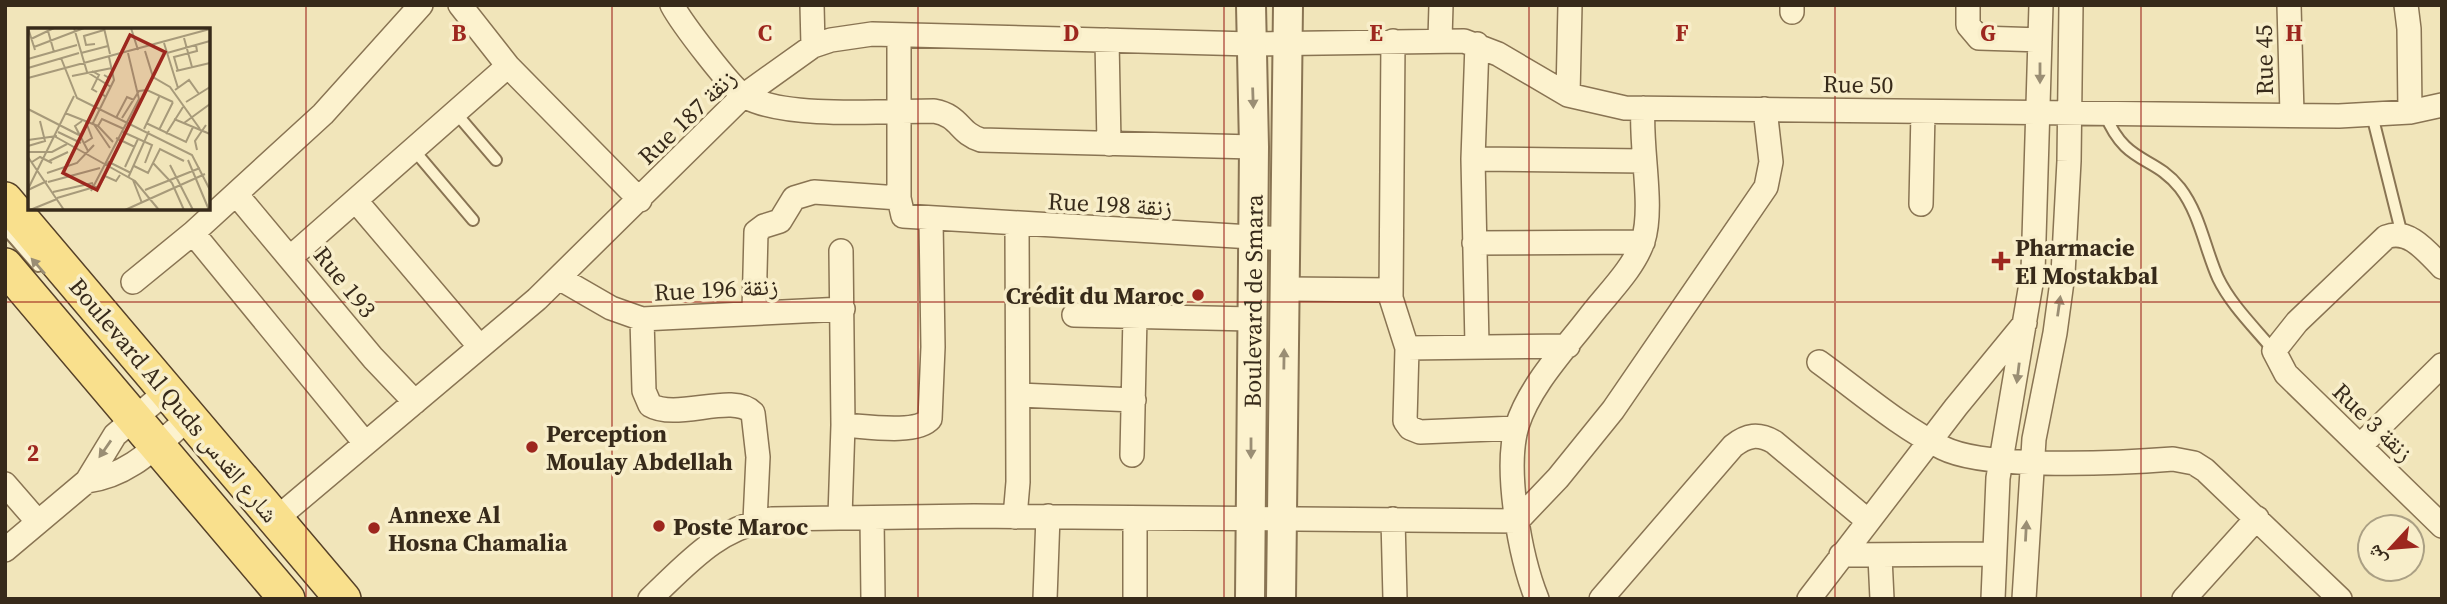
<svg xmlns="http://www.w3.org/2000/svg" width="2447" height="604" font-family="'Source Serif 4','Noto Naskh Arabic',serif">
<style>
.lines{fill:none;stroke-linecap:round;stroke-linejoin:round}
.service-casing{stroke:#897453;stroke-width:14}
.minor-casing{stroke:#897453;stroke-width:26}
.tertiary-casing{stroke:#897453;stroke-width:32}
.primary-casing{stroke:#564128;stroke-width:38}
.service{stroke:#fcf2ce;stroke-width:10}
.minor{stroke:#fcf2ce;stroke-width:23}
.tertiary{stroke:#fcf2ce;stroke-width:28}
.primary{stroke:#f9e08d;stroke-width:35}
.oneway{fill:#9a8e74}
.grid{fill:none;stroke:#9d271e;stroke-width:2;stroke-opacity:0.55}
.poi-dot{fill:#9d271e;stroke:#f8eeca;stroke-width:2.5}
.labels{text-anchor:middle;dominant-baseline:central;stroke-width:7;stroke-linejoin:round;paint-order:stroke}
.street-label{font-size:24px;fill:#372a1a;stroke:#f8eeca}
.poi-label{font-size:24px;font-weight:bold;fill:#372a1a;stroke:#f8eeca;text-anchor:start}
.inset-road{fill:none;stroke:#a79a7a;stroke-width:2}
.view{fill:#9d271e;fill-opacity:0.15;stroke:#9d271e;stroke-width:3.5}
.inset-edge{fill:none;stroke:#372a1a;stroke-width:3.5}
.grid-label{font-size:23px;text-anchor:middle;font-weight:bold;fill:#9d271e;stroke:#f8eeca;stroke-width:7;stroke-linejoin:round;paint-order:stroke}
</style>
<rect width="100%" height="100%" fill="#f1e5ba"/>
<g class="lines">
<g class="service-casing">
<path id="service" d="M455,112L496,160
M2105,114C2126,166 2153,154 2180,188C2200,214 2205,249 2218,278C2231,305 2255,328 2274,351
M2372,115L2402,235
M413,149L473,220
M5,228L38,266"/>
</g>
<g class="minor-casing">
<path id="minor" d="M460,5L508,66L640,200
M672,5C681,22 732,90 746,97C788,119 885,111 934,111C961,116 958,133 981,140L1254,147
M812,5L813,46
M1792,5V12
M1968,5V25L1979,38L2040,40
M2289,5L2292,114
M2406,5L2409,29L2410,112
M899,35V198L903,216L1286,239
M1440,39L1441,5
M1107,40L1109,144
M1393,41L1391,298L1407,348L1405,421L1410,428L1420,432L1516,428
M1568,95L1570,5
M1473,159L1643,161
M236,194L373,358L415,402
M356,201L480,347
M1921,204L1923,112
M193,233L365,443
M1474,243L1643,242
M291,257L508,66
M2442,267C2427,252 2409,228 2386,237L2297,322L2274,351L2286,374L2442,526
M559,278L611,308L642,319L843,309
M133,282L193,233L323,114L421,5
M1285,289L1391,290
M754,312L756,232L764,226L780,221L794,198L814,192L899,198
M1074,315L1251,319
M642,319L644,391L650,405C677,421 733,392 753,413L758,457L755,521
M1477,345L1473,159L1477,44
M1407,348L1568,346
M1819,362C1859,391 1899,426 1943,448C1987,470 2122,463 2173,459L2194,463L2205,470L2340,599
M1019,395L1134,400
M843,425C864,426 916,435 930,419L933,347L931,220
M2360,446L2442,365
M1132,455L1135,316
M87,481C130,476 158,444 189,418
M5,484L38,522
M840,517L843,425L841,251
M1015,517L1018,482L1017,225
M872,518L873,599
M276,519L537,299L743,96L813,46L831,40L872,34L1251,44L1464,41L1498,54L1568,95L1625,108L2339,116L2410,112L2442,105
M1393,519L1395,599
M5,550L87,481L115,435L167,391
M1841,555L1994,554
M1880,557L1882,599
M650,599C688,563 718,527 772,519L974,516L1517,521L1558,478L1613,410L1766,187L1771,162L1765,109
M1045,599L1048,516
M1135,599V518
M1537,599C1520,557 1504,469 1517,426C1530,385 1565,349 1591,315C1608,293 1634,268 1643,241C1654,207 1640,147 1643,108
M1601,599L1733,446C1747,435 1758,433 1774,442L1867,520
M1809,599L1956,407L2025,323
M1993,599L1998,478L2033,272L2041,5
M2024,599L2034,439L2055,333L2063,274L2069,161L2071,5
M2184,599L2257,518"/>
</g>
<g class="tertiary-casing">
<g id="tertiary">
<path id="s1" d="M1250,599L1254,147L1251,5"/>
<path d="M1281,599L1288,5"/>
</g>
</g>
<g class="primary-casing">
<path id="primary" d="M5,200L343,599
M5,266L287,599"/>
</g>
<use href="#service" class="service"/>
<use href="#minor" class="minor"/>
<use href="#tertiary" class="tertiary"/>
<use href="#primary" class="primary"/>
</g>
<defs><path id="oneway-solid" d="M-6-.8H1V-3.2L6.5 0L1 3.2V.8H-6Z" transform="scale(1.75)"/></defs>
<g class="oneway">
<use href="#oneway-solid" transform="translate(2040 73) rotate(90)"/>
<use href="#oneway-solid" transform="translate(1253 98) rotate(88)"/>
<use href="#oneway-solid" transform="translate(38 266) rotate(-131)"/>
<use href="#oneway-solid" transform="translate(2059 306) rotate(-82)"/>
<use href="#oneway-solid" transform="translate(1284 359) rotate(-89)"/>
<use href="#oneway-solid" transform="translate(2018 373) rotate(97)"/>
<use href="#oneway-solid" transform="translate(1251 448) rotate(90)"/>
<use href="#oneway-solid" transform="translate(105 449) rotate(125)"/>
<use href="#oneway-solid" transform="translate(2026 531) rotate(-87)"/>
</g>
<path class="grid" d="M306,5V599M612,5V599M918,5V599M1224,5V599M1529,5V599M1835,5V599M2141,5V599M5,302H2442"/>
<g class="poi-dot">
<path d="M1997.5 250.5h7v7h7v7h-7v7h-7v-7h-7v-7h7z"/>
<circle cx="1198" cy="295" r="7"/>
<circle cx="532" cy="447" r="7"/>
<circle cx="659" cy="526" r="7"/>
<circle cx="374" cy="528" r="7"/>
</g>
<g class="labels">
<g class="street-label">
<text transform="translate(2264 60) rotate(-91)">Rue 45</text>
<text transform="translate(1858 84) rotate(1)">Rue 50</text>
<text transform="translate(687 117) rotate(-44)">Rue 187 زنقة</text>
<text transform="translate(1110 204) rotate(3)">Rue 198 زنقة</text>
<text transform="translate(345 282) rotate(51)">Rue 193</text>
<text transform="translate(716 289) rotate(-3)">Rue 196 زنقة</text>
<text stroke="none"><textPath href="#s1" startOffset="298">Boulevard de Smara</textPath></text>
<text transform="translate(174 400) rotate(50)">Boulevard Al Quds شارع القدس</text>
<text transform="translate(2373 422) rotate(44)">Rue 3 زنقة</text>
</g>
<g class="poi-label">
<text x="2015" y="247">Pharmacie<tspan x="2015" dy="28">El Mostakbal</tspan></text>
<text x="1184" y="295" text-anchor="end">Crédit du Maroc</text>
<text x="546" y="433">Perception<tspan x="546" dy="28">Moulay Abdellah</tspan></text>
<text x="388" y="514">Annexe Al<tspan x="388" dy="28">Hosna Chamalia</tspan></text>
<text x="673" y="526">Poste Maroc</text>
</g>
</g>
<g transform="translate(28 28)">
<rect width="182" height="182" fill="#f1e5ba"/>
<path class="inset-road" d="M0,0L7,22M46,0L59,44M76,0L82,26M103,0L110,22M20,3L26,24M156,10L164,39M3,11L26,0M136,15L150,60M67,16L58,17L56,8L76,2M6,19L56,0M117,23L125,49L142,59L172,101M53,25L80,18M139,25L182,13M81,29L86,52L65,95L82,120M33,30L49,70L164,127L182,162M0,31L49,17M0,40L51,25M64,43L71,47L64,61L69,64M148,43L182,35M150,43L146,29L169,23L168,17M59,44L83,59M76,47L81,50L74,66L78,69M44,48L84,40M0,50L182,1M147,62L161,52L171,66M158,74L182,59M0,81L51,107M37,85L70,98M88,90L99,69L106,72M94,90L111,63L119,62L145,74M146,91L182,106M54,93L47,98L60,123M118,95L158,114L165,99M156,95L182,76M70,98L74,91L96,101M70,98L85,114M116,101L132,67M131,102L145,74M30,104L53,115M95,104L124,117L117,135M138,106L155,79M26,108L107,153L131,182M88,110L107,119M0,112L29,108M56,115L64,110L58,94M0,118L17,113L12,93M169,122L167,113L178,97M0,124H24L39,116M0,129L36,182M160,132L181,182M21,133L40,124M4,134L12,129L24,135M125,135L144,155L156,182M142,137L165,182M78,138L81,134L103,145M106,138L120,145L132,121L156,133M97,139L110,111M19,145L49,135L66,117M100,150L121,103M105,152L114,175M20,154L72,140M64,157L70,160L77,148L88,153L92,147M0,161L46,68M0,162L19,153M117,162L172,140M63,163L111,71L100,25M25,164L65,155M29,170L63,160M2,182L29,171M97,182L177,146"/>
<path class="view" d="M102,7L137,24L69,162L35,145Z"/>
<rect width="182" height="182" class="inset-edge"/>
</g>
<g class="grid-label">
<text x="459" y="41">B</text>
<text x="765" y="41">C</text>
<text x="1071" y="41">D</text>
<text x="1376" y="41">E</text>
<text x="1682" y="41">F</text>
<text x="1988" y="41">G</text>
<text x="2294" y="41">H</text>
<text x="33" y="461">2</text>
</g>
<rect width="2447" height="604" fill="none" stroke="#372a1a" stroke-width="14"/>
<g transform="translate(2391 548) rotate(244)"><circle r="33" fill="#f8eeca" stroke="#aba084" stroke-width="2"/>
<path d="M0-5L12 26L0 18L-12 26Z" fill="#9d271e"/>
<text y="-10" font-size="19" font-weight="bold" text-anchor="middle" fill="#372a1a">ش</text>
</g>
</svg>
